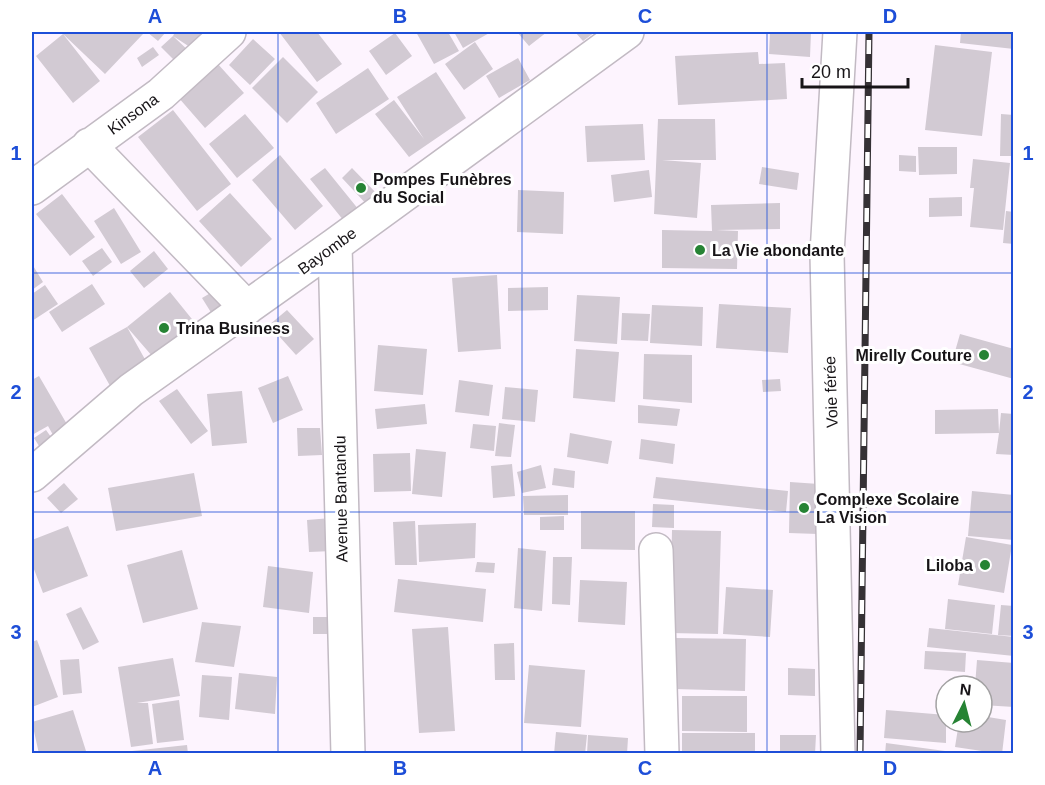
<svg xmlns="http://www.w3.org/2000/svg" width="1045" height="785" font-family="Arial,sans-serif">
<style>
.building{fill:#d2cad3}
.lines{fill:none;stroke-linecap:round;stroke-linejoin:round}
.minor-casing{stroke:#c2bac3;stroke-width:36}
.minor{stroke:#fff;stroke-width:33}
.rail-casing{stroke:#353135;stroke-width:7}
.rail{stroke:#fff;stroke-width:4.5;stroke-dasharray:14;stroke-linecap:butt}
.grid{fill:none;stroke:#1d4ed8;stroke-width:1.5;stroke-opacity:0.55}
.poi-dot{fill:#268334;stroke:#fff;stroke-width:2}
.labels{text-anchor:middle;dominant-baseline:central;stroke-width:6;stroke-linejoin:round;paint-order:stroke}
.street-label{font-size:16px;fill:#171417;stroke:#fff}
.poi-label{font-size:16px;font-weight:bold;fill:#171417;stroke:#fff;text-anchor:start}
.neatline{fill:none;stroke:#1d4ed8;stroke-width:2}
.grid-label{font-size:20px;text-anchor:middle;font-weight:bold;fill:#1d4ed8}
</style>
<rect width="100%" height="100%" fill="#fdf4fe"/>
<path class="building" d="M66,32H140L143,34L105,74L63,34Z
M147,32H166L158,41Z
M175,32H209L196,51L173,36Z
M279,32H317L342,64L317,82Z
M416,32H448L459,51L434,64Z
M454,32H491L463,48Z
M517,32H547L529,46Z
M575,32H595L583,41Z
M770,32H811L810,57L769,54Z
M961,32H1014V49L960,43Z
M395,33L412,56L386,75L369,51Z
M63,34L100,81L73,103L36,56Z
M173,36L193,55L181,67L161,47Z
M253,39L275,59L250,85L229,65Z
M475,42L493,69L464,90L445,64Z
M935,45L992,52L982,136L925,130Z
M153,47L159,55L142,67L137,58Z
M758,52L759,64L785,63L787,99L678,105L675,56Z
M283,57L318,92L287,123L252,88Z
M518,58L530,80L499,98L486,76Z
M217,63L244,93L205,128L178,97Z
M368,68L389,99L336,134L316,103Z
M436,72L466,118L409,157L375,114L394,100L424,139L397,97Z
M173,110L231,184L197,211L138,137Z
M245,114L274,148L237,178L209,144Z
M1001,114L1014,115V156H1000Z
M658,119H715L716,160H662L701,163L697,218L654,214Z
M643,124L645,160L587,162L585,126Z
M918,147H957V174L919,175Z
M280,155L323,206L295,230L252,180Z
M899,155L916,156V172L899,171Z
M973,159L1010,163L1003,230L970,227L974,188H970Z
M762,167L799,173L797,190L759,184Z
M325,168L359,210L344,221L310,179Z
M352,168L380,197L369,207L342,178Z
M649,170L652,197L614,202L611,175Z
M518,190L564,192L563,234L517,232Z
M230,193L272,239L241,267L199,221Z
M62,194L95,237L70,256L36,214Z
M962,197V216L929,217V198Z
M780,203V229L716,230L738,231L737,269L662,268V230L712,231L711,205Z
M114,208L141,252L121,264L94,221Z
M1006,211L1014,212V244L1003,243Z
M102,248L112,262L93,276L82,261Z
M154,251L168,269L144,288L130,271Z
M32,264L43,282L32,290Z
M497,275L501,349L458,352L452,278Z
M92,284L105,304L62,332L49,312Z
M45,285L58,304L32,321V294Z
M548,287V310L508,311V288Z
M219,288L229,304L212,314L202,298Z
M170,292L200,329L159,364L127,327Z
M577,295L620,297L617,344L574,341Z
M719,304L791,308L788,353L716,348Z
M652,305L703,307L702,346L650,343Z
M287,310L314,339L296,355L269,325Z
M622,313L650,314L648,341L621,340Z
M127,327L152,372L114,393L89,348Z
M960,334L1014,349V379L952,362Z
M378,345L427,349L423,395L374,391Z
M576,349L619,352L615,402L573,398Z
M644,354L692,355V403L643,399Z
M39,376L68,426L53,435L48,426L32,435V380Z
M288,376L303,410L273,423L258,388Z
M780,379L781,391L763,392L762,380Z
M459,380L493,385L489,416L455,412Z
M505,387L538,390L535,422L502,419Z
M177,389L208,431L191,444L159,401Z
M242,391L247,443L212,446L207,394Z
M425,404L427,424L377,429L375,409Z
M638,405L680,409L677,426L638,423Z
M998,409L999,433L1001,413L1014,414V455L996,454L999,433L935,434V410Z
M499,423L515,425L511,457L495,456Z
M473,424L496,426L494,451L470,448Z
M297,428H320L322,455L298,456Z
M46,430L51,437L39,446L34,438Z
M570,433L612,441L608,464L567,457Z
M641,439L675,444L673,464L639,459Z
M416,449L446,452L442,497L412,494Z
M410,453L411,491L374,492L373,454Z
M512,464L515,496L493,498L491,466Z
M541,465L546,488L522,493L517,472Z
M554,468L575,471L574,488L552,485Z
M194,473L202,516L116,531L108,488Z
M656,477L788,491L786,512L653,498Z
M790,482L819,484L818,534L789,533Z
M64,483L78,499L61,513L47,498Z
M972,491L1014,495V540L968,536Z
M568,495V515H524L523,496Z
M653,504L674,505V528L652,527Z
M581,511H635V550L581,549Z
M564,516V530H540V517Z
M331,518L333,551L309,552L307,520Z
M415,521L417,565H395L393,522Z
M476,523L475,558L419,562L418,525Z
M68,526L88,576L43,593L32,564V540Z
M672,530L721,531L718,634L670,633Z
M966,537L1012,545L1004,593L958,585Z
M518,548L546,551L542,611L514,608Z
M182,550L198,609L143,623L127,565Z
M553,557H572L570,605L552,604Z
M477,562L495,563L494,573L475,572Z
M268,566L313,572L309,613L263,607Z
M398,579L486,589L483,622L394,612Z
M580,580L627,582L625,625L578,622Z
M726,587L773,590L770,637L723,634Z
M948,599L995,605L992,634L945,629Z
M1001,605L1014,606V636L998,635Z
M81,607L99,642L83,650L66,614Z
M313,617H333V634H313Z
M202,622L241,626L234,667L195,662Z
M448,627L455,731L419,733L412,629Z
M929,628L1014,637V656L927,647Z
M675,638L746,639L745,691L675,689Z
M37,640L58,697L32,707V642Z
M514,643L515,680H495L494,644Z
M925,651L966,653L965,672L924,669Z
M173,658L180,696L137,703H148L153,744L131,747L118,667Z
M79,659L82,693L63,695L60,660Z
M977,660L1014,663V707L982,705V686H975Z
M529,665L585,670L581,727L524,723Z
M788,668L815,669V696L788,695Z
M239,673L277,677L275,714L235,709Z
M202,675L232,677L229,720L199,717Z
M682,696H747V732L682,731Z
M179,700L184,740L157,743L152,704Z
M73,710L86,751L39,754L32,722Z
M886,710L946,715V743L884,738Z
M982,716L1006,720L1002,754L955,747L959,722H982Z
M556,732L587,735L585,754H554Z
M682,733H755V754H682Z
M588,735L628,738L627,754H587Z
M780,735H816L815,754H780Z
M886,743L945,751V754H885Z
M187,745L188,754H132V751Z"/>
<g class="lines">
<g class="minor-casing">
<path id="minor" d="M89,145L247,308
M32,188L161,94L229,32
M335,245L348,754
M32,475L131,390L335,245L627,32
M656,550L662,754
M838,754L827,254L840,32"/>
</g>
<use href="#minor" class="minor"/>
<g class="rail-casing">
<path id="rail" d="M860,754L869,32"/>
</g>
<use href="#rail" class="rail"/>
</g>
<path class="grid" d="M278,32V754M522,32V754M767,32V754M32,273H1014M32,512H1014"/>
<g class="poi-dot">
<circle cx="361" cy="188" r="6"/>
<circle cx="700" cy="250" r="6"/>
<circle cx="164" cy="328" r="6"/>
<circle cx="984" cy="355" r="6"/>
<circle cx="804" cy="508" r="6"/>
<circle cx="985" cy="565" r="6"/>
</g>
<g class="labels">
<g class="street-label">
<text transform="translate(133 114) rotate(-36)">Kinsona</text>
<text transform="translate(327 251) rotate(-36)">Bayombe</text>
<text transform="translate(831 392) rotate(-92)">Voie férée</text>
<text transform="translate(341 499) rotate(-91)">Avenue Bantandu</text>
</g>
<g class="poi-label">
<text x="373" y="179">Pompes Funèbres<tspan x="373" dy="18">du Social</tspan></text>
<text x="712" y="250">La Vie abondante</text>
<text x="176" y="328">Trina Business</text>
<text x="972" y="355" text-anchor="end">Mirelly Couture</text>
<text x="816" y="499">Complexe Scolaire<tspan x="816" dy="18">La Vision</tspan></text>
<text x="973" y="565" text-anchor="end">Liloba</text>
</g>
</g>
<rect width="1045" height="785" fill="none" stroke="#ffffff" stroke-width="66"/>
<g transform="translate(964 704) rotate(6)"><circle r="28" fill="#ffffff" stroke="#a2a1a2" stroke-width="1.5"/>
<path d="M0-4.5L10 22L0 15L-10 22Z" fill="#268334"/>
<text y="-9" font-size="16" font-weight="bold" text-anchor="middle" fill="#171417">N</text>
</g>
<path d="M802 78v9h106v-9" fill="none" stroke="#171417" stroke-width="3"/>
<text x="811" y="78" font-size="18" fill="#171417" stroke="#ffffff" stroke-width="4.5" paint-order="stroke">20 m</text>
<rect x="33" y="33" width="979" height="719" class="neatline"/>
<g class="grid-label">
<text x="155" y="23">A</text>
<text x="400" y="23">B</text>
<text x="645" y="23">C</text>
<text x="890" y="23">D</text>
<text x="16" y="160">1</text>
<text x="1028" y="160">1</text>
<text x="16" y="399">2</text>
<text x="1028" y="399">2</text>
<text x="16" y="639">3</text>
<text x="1028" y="639">3</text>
<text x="155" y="775">A</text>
<text x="400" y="775">B</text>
<text x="645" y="775">C</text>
<text x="890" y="775">D</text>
</g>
</svg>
